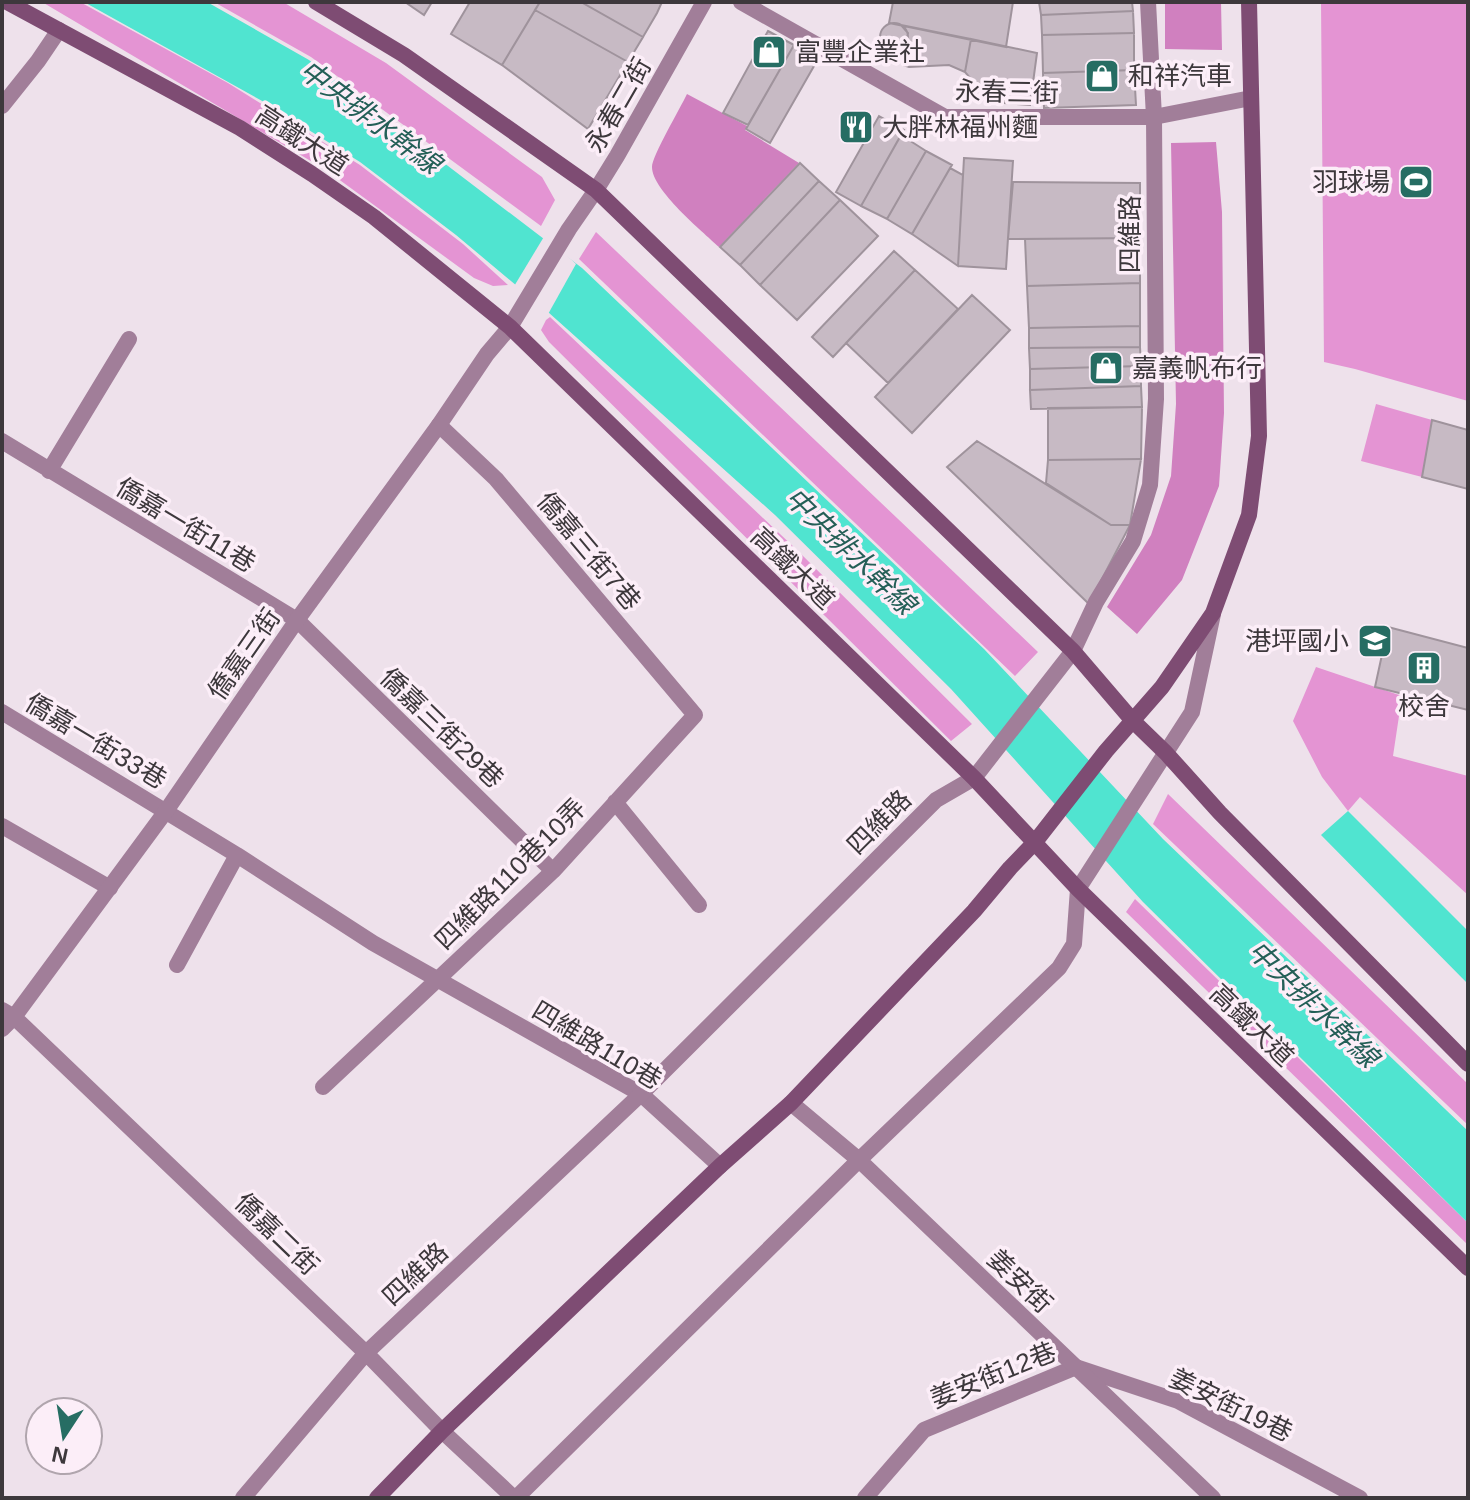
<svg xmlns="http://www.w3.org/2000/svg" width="1470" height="1500" font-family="Arial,'Noto Sans TC',sans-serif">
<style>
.green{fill:#e494d3}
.forest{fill:#d080bf}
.water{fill:#50e4d0}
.pier{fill:#eee1eb}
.building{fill:#c7bac4;stroke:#9f939c;stroke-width:2}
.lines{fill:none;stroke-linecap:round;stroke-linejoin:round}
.lane{stroke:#a17e99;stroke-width:16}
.street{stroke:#a17e99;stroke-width:16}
.secondary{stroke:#7e4c73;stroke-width:16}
.labels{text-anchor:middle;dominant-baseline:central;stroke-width:7;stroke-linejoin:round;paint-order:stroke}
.poi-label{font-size:26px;fill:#3d383c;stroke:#fceef8;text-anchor:start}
.street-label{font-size:26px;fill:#3d383c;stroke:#fceef8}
.water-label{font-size:28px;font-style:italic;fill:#245f57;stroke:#fceef8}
</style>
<rect width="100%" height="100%" fill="#eee1eb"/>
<path class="green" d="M42,2H80L228,83L360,165L463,244L508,285L493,286L474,278L326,170Z
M214,2H283L386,63L542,177L555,200L541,226L311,57Z
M1321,2H1468V401L1355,369L1324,362Z
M596,232L1038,652L1015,676L579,259Z
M550,317L798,551L972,724L951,741L549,342L541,330L546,320Z
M1376,404L1432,420L1422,477L1361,461Z
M1316,667L1402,696L1393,756L1468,776V895L1360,797L1348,811L1322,777L1293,721Z
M1168,794L1468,1084V1125L1153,824Z
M1135,899L1468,1223V1245L1126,912Z"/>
<path class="forest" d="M1165,2H1221L1222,50L1165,49Z
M687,94L747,126L745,130L799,163L719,247C702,231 652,190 652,167C652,156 681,107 687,94Z
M1216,142L1222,212L1224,413L1219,486L1182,580L1137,634L1107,607L1151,535L1171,476L1176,404L1171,143Z"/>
<path class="water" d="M84,2H207L309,60L582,268L984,649L1163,839L1468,1131V1223L1143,902L951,689L775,515L548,312L456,235L360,162L264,102Z
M1348,811L1468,931V984L1321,835Z"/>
<path class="pier" d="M545,235L576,264L547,316L513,288Z"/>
<path class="building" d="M405,2H432L424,15Z
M470,2H540L502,65L451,34Z
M540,2H581L643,37L628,62L535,10Z
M581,2H662L657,13L643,37Z
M893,2H1013L1006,47L889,23Z
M1039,2H1132L1133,11L1041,15Z
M535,10L628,62L588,129L502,65Z
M1133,11L1134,33L1042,35L1041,15Z
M880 37a14 14 0 1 1 28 0a14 14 0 1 1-28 0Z
M901,25L971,39L965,72L949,65L909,67L903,65L908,33Z
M768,31L794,45L748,125L723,113Z
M1134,33V70L1043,73L1042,35Z
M971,39L1037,53L1030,105L990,102L965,72Z
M794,45L818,59L770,143L746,129Z
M1134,70L1136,105L1044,108L1043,73Z
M879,116L904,130L861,206L836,192Z
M901,135L926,151L887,219L861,206Z
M926,151L952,165L912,234L887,219Z
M964,158L1013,161L1006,269L958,266Z
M800,163L819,181L740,265L720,247Z
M950,168L963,175L958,266L912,234Z
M819,181L840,200L760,285L740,265Z
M1013,182L1140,183V238L1008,239Z
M840,200L878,236L797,320L760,285Z
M1140,238V283L1027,286L1025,239Z
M894,251L915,270L833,357L812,337Z
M915,270L958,309L888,383L846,343Z
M1140,283V326L1029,328L1027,286Z
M972,295L1010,330L912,433L875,397Z
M1140,326V347L1029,348V328Z
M1140,347L1141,366L1030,369L1029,348Z
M1141,366V386L1030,390V369Z
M1141,386L1142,407L1031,409L1030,390Z
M1142,407L1141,459L1048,460V408Z
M1432,420L1468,430V489L1422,477Z
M977,441L1111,525H1130L1089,604L947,467Z
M1141,459L1130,525H1111L1046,483L1048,460Z
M1388,627L1468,648V710L1375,687Z"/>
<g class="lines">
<path class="lane" d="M2,441L297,620L553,871
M49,471L129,339
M2,712L237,855L373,943L641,1094L720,1166
M615,802L699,905
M2,826L110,888
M177,965L237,855
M323,1087L553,871L695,715L496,479L439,425
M865,1498L924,1430L1076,1367L1178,1401L1360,1498"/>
<path class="street" d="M741,2L945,117H1154L1251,98
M2,106L38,61L59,30
M2,1010L14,1017L366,1353L442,1431L514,1498
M2,1029L14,1017L166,811L297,620L439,425L487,354L510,327L569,229L596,190L617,156L704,2
M791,1103L859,1160L1213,1498
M243,1498L366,1353L641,1094L936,800L974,778L1073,651L1096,602L1133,541L1150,485L1156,399L1154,117L1148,2
M516,1498L859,1160L1059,968L1074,944L1078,889L1192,712L1213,614"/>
<path class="secondary" d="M7,2L240,128L312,174L374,217L510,327L974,778L1078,889L1468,1268
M316,2L404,55L596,190L1073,651L1133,721L1166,753L1220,813L1468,1064
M377,1498L442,1431L720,1166L791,1103L974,911L1010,868L1035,842L1106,751L1162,687L1213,613L1249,515L1259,436L1249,2"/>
</g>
<defs>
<g id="shop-square" transform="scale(1.8)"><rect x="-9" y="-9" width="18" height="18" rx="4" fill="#266d63" stroke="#fceef8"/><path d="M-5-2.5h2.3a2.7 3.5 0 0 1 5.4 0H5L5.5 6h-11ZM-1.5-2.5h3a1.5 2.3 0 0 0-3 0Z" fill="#fff"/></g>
<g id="restaurant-square" transform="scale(1.8)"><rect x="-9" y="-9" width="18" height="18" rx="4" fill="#266d63" stroke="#fceef8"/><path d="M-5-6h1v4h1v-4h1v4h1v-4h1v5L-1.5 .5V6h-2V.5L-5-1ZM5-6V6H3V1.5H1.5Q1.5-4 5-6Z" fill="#fff"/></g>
<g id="stadium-square" transform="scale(1.8)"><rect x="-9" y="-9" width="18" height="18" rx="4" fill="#266d63" stroke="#fceef8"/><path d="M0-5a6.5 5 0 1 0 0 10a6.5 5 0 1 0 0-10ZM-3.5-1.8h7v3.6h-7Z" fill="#fff"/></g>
<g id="school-square" transform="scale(1.8)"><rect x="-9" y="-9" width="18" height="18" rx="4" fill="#266d63" stroke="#fceef8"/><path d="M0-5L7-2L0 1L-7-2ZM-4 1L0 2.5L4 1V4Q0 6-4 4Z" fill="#fff"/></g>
<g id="building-square" transform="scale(1.8)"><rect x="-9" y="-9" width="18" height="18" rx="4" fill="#266d63" stroke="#fceef8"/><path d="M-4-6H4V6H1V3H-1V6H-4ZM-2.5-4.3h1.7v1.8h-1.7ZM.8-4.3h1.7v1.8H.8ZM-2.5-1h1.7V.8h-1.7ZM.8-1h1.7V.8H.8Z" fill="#fff"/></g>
</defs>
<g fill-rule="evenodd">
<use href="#shop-square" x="769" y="52"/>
<use href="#shop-square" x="1102" y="76"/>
<use href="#restaurant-square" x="856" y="127"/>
<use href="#stadium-square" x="1416" y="182"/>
<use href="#shop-square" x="1106" y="368"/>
<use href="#school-square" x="1375" y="641"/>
<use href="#building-square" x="1424" y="668"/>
</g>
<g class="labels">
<g class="poi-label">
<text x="795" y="52">富豐企業社</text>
<text x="1128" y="76">和祥汽車</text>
<text x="882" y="127">大胖林福州麵</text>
<text x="1390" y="182" text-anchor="end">羽球場</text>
<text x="1132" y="368">嘉義帆布行</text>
<text x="1349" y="641" text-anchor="end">港坪國小</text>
<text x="1424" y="706" text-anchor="middle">校舍</text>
</g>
<g class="street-label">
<text transform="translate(1007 92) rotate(1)">永春三街</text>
<text transform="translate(618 105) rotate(-60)">永春二街</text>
<text transform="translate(302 140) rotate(33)">高鐵大道</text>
<text transform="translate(1130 234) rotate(-90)">四維路</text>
<text transform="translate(186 525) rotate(31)">僑嘉一街11巷</text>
<text transform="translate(589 551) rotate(50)">僑嘉三街7巷</text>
<text transform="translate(793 568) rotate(44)">高鐵大道</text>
<text transform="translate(244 654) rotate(-55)">僑嘉三街</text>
<text transform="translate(442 728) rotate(44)">僑嘉三街29巷</text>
<text transform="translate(96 741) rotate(31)">僑嘉一街33巷</text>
<text transform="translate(879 822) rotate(-45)">四維路</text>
<text transform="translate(510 874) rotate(-45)">四維路110巷10弄</text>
<text transform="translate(1252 1025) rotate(44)">高鐵大道</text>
<text transform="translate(597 1045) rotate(31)">四維路110巷</text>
<text transform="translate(277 1234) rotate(44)">僑嘉二街</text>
<text transform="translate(415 1274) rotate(-43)">四維路</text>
<text transform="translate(1020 1281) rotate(44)">姜安街</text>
<text transform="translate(993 1375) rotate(-22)">姜安街12巷</text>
<text transform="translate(1231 1405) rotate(26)">姜安街19巷</text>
</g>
<g class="water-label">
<text transform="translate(370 117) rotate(37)">中央排水幹線</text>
<text transform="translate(850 551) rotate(44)">中央排水幹線</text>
<text transform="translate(1313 1004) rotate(44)">中央排水幹線</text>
</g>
</g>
<rect width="1470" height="1500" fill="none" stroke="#3d383c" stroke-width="8"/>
<g transform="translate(64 1436) rotate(192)"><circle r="38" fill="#fceef8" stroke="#b0a5ad" stroke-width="2"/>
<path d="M0-6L14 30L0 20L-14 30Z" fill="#266d63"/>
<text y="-12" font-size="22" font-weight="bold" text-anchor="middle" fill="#3d383c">N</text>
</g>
</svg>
